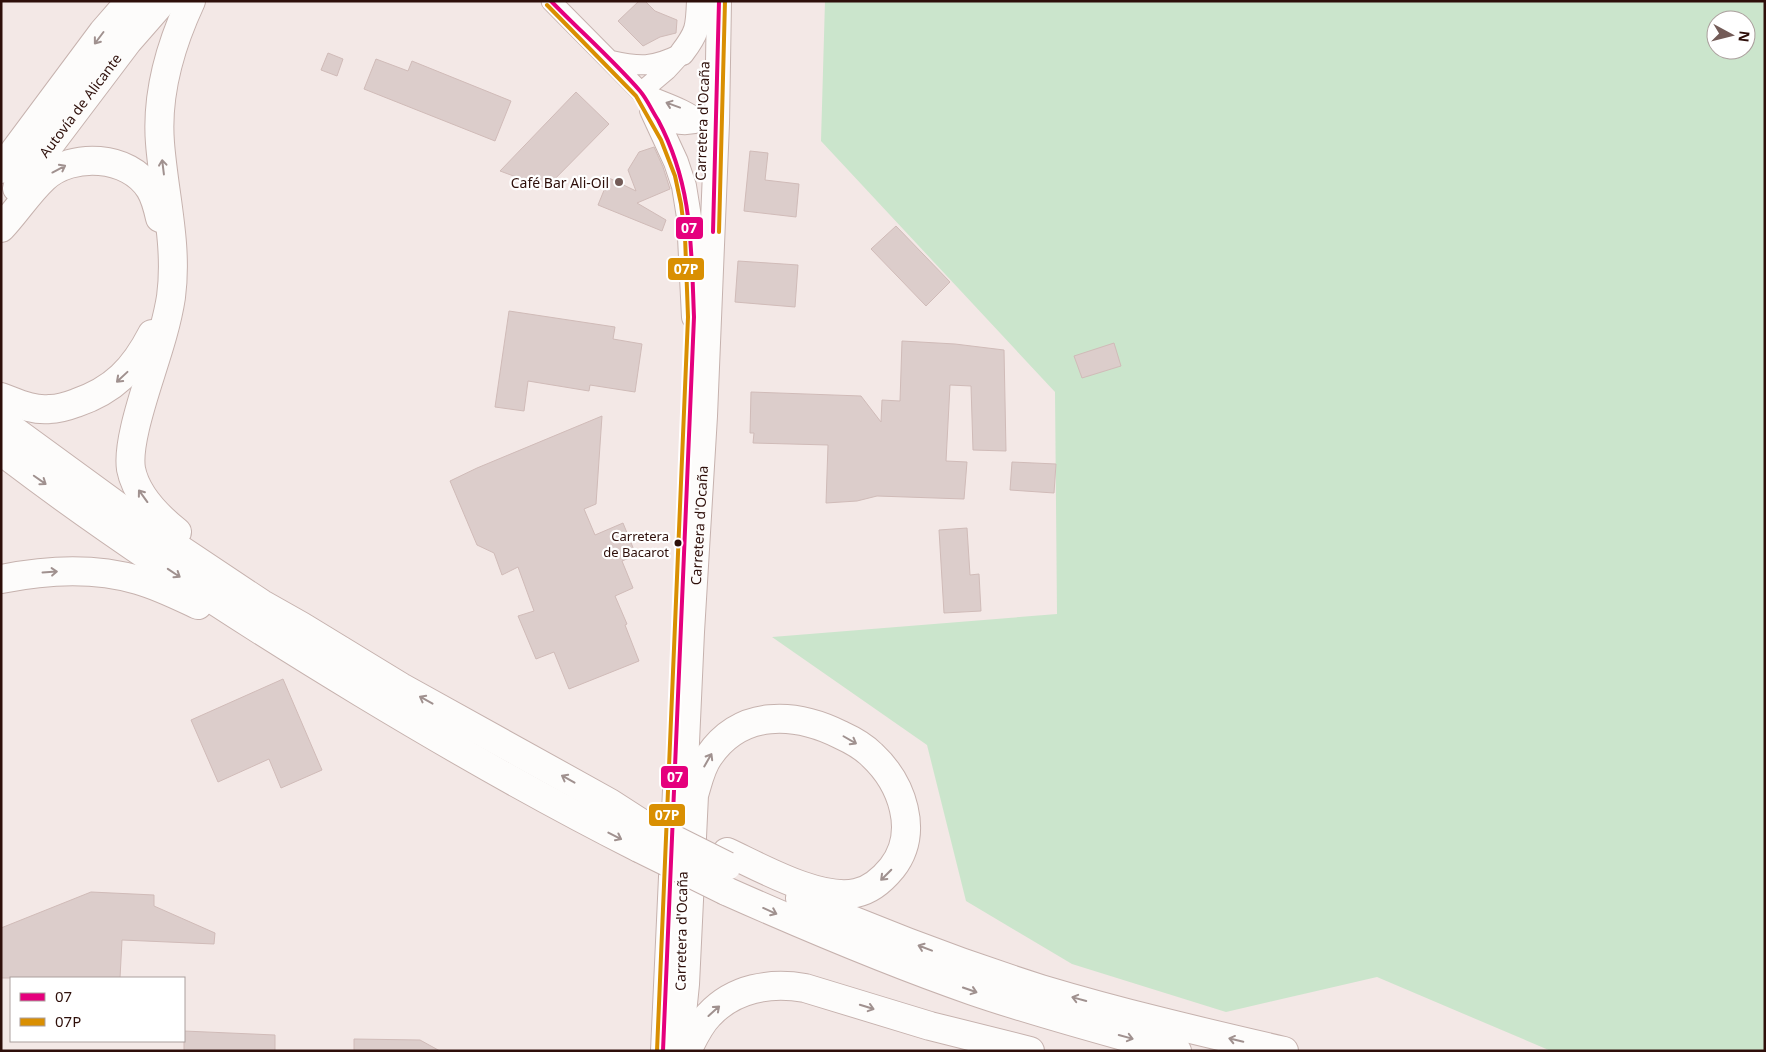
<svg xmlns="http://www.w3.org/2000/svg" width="1766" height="1052" font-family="'Noto Sans',sans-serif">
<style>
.green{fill:#cbe5cc;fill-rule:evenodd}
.building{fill:#dccdcb;stroke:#d0bbb8}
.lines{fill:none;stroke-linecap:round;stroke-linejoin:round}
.tertiary-casing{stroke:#c6b2ae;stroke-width:21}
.primary-casing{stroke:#c6b2ae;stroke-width:26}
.motorway-casing{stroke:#c6b2ae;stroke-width:30}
.tertiary{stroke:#fdfcfb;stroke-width:19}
.primary{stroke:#fdfcfb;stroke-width:24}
.motorway{stroke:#fdfcfb;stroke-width:28}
.motorway-bridge-casing{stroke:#c6b2ae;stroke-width:30;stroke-linecap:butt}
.motorway-bridge{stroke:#fdfcfb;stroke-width:28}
.bus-1-casing{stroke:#fff;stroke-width:8}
.bus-2-casing{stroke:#fff;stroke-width:8}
.bus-1{stroke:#e5007d;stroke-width:4}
.bus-2{stroke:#d98f02;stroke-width:4}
.oneway{stroke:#a0918f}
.poi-dot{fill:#735b57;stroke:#fff;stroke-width:2}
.bus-dot{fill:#2e0f0a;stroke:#fff;stroke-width:2}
.labels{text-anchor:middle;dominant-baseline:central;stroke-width:4.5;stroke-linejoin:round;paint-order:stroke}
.bus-label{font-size:13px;fill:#2e0f0a;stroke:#fff;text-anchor:end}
.street-label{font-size:14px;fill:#2e0f0a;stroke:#fff}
.poi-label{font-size:14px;fill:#2e0f0a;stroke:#fff;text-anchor:end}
.line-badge{stroke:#fff;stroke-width:2}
.badge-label{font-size:14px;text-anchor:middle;font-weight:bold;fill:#fff}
</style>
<rect width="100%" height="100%" fill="#f3e8e6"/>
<path class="green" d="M825,1H1765V1051H1551L1377,977L1226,1012L1072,964L966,901L927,745L772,637L1057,614L1055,392L821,141ZM1716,20H1746V50H1716Z"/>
<path class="building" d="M639,1H645L655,11L677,20L676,33L660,37L643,46L618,21Z
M328,53L343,59L337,76L321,70Z
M376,59L408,71L412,61L511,101L495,141L364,89Z
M576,92L609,124L546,188L500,171Z
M654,147L663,167L670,189L637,203L666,220L662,231L598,205L609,178L636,191L628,170L639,152Z
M750,151L768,153L765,180L799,184L796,217L744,211Z
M896,226L950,282L926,306L871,249Z
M738,261L798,265L795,307L735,302Z
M509,311L615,327L613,339L642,344L635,392L590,385L589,391L528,381L524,411L495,407Z
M902,341L955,344L1004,350L1006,451L973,450L971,386L950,385L946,461L967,462L964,499L877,496L857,501L826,503L828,445L753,443L754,433H750L751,392L861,396L881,422L882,400L900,401Z
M1114,343L1121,366L1082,378L1074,356Z
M602,416L596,504L584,509L595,535L623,523L636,555L622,561L633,588L615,596L627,624L625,625L639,661L569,689L554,652L536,659L518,616L534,611L518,567L502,575L494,553L477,545L450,481L477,468Z
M1012,462L1056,464L1054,493L1010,490Z
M967,528L970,575L979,574L981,611L944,613L939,530Z
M283,679L322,770L281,788L269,759L218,782L191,720Z
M91,892L154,895V906L215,933L214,944L122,940L120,978H1V928Z
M184,1031L275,1035V1051H184Z
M354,1039L420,1040L440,1051H354Z"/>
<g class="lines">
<g class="tertiary-casing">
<path id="tertiary" d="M551,1L641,92C657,117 671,131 702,122
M609,60C640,67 652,68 682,53
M641,92C662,102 684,107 702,122
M641,92L667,70L678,58"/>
</g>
<g class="primary-casing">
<g id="primary">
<path d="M682,53C698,32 698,27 699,1"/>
<path d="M652,110L676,162L684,186L689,217L694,317"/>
<path id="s1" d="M684,809L692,632L705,416L717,123L719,1"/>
<path d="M663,1051L675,790"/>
</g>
</g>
<g class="motorway-casing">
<g id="motorway">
<path d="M1,169L103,32L130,1"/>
<path id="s2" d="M17,188L128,41L163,1"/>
<path d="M1,228C16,212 28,193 44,178C72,152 129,155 150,189C155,197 158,209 160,218"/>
<path d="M1,397C17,403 33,411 50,409C59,409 68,406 76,403C114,390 134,369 152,334"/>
<path d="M1,421L142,524L262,604L301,626L401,687L610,803L641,823"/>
<path d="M1,451C116,539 238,618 362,693C453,748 544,800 639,848"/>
<path d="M177,532C157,516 136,495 131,469C129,456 132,441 135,428C145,384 164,342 171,297C178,245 164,195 160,143C156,93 170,46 191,1"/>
<path d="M1,579C45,570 94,567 138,580C159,586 179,596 198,605"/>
<path d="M726,891C807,927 889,962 973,991C1040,1014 1109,1032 1177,1051"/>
<path d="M800,898C878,932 959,963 1041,989C1121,1013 1202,1032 1284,1051"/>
<path d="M680,1033L685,984L694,795C698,782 701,767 709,756C741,709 795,712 841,735C852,740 864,747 872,755C902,783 920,832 892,868C883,879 871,890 856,893C819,901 760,867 727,852"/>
<path d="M687,1051C693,1039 699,1025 709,1015C734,988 770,982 805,988L930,1026L1030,1051"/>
</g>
</g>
<use href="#tertiary" class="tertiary"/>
<use href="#primary" class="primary"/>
<use href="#motorway" class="motorway"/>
<g class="motorway-bridge-casing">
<path id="motorway-bridge" d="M641,823L727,866
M639,848L726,891"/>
</g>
<use href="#motorway-bridge" class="motorway-bridge"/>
<g class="bus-1-casing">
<path id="bus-1" d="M551,1C580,31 613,60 640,91C647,99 652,111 658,120C693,186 691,245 694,317L663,1051
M713,232L719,1"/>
</g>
<g class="bus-2-casing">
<path id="bus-2" d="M547,5L636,96L661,140L675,176L681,204L685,236L688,317L657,1051
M719,232L725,1"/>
</g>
<use href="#bus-1" class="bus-1"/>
<use href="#bus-2" class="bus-2"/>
</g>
<defs><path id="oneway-shaft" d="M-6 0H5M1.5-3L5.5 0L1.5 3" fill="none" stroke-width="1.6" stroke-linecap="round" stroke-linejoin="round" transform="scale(1.25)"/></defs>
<g class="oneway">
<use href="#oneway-shaft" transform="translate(99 38) rotate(127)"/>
<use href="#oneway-shaft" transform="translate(673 105) rotate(-160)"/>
<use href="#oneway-shaft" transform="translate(163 167) rotate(-97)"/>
<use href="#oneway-shaft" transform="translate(59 169) rotate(-28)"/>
<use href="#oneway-shaft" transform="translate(122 377) rotate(137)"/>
<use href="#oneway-shaft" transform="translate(40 480) rotate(35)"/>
<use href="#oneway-shaft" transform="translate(143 496) rotate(-126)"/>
<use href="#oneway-shaft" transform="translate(50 572) rotate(-4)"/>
<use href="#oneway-shaft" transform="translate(174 573) rotate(34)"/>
<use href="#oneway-shaft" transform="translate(426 700) rotate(-151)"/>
<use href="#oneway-shaft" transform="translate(850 740) rotate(30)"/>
<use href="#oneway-shaft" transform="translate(708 760) rotate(-60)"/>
<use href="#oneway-shaft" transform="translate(568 779) rotate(-151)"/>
<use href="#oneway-shaft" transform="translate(615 836) rotate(27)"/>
<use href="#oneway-shaft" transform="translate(886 875) rotate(135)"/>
<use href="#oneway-shaft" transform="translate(770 911) rotate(24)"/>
<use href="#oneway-shaft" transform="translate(925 948) rotate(-159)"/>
<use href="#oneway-shaft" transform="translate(970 990) rotate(19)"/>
<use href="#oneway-shaft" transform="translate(1079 999) rotate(-165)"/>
<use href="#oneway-shaft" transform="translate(867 1007) rotate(17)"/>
<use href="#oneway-shaft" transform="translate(714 1011) rotate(-42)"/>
<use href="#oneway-shaft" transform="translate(1126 1037) rotate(15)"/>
<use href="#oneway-shaft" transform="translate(1236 1040) rotate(-167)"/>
</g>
<circle class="poi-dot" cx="619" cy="182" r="5"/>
<circle class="bus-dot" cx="678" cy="543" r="4.5"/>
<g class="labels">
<g class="bus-label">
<text x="669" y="536">Carretera<tspan x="669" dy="16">de Bacarot</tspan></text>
</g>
<g class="street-label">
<text stroke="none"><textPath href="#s2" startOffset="104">Autovía de Alicante</textPath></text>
<text transform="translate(702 121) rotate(-88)">Carretera d'Ocaña</text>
<text stroke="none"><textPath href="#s1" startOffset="284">Carretera d'Ocaña</textPath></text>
<text transform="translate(681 931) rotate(-89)">Carretera d'Ocaña</text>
</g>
<g class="poi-label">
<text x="609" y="182">Café Bar Ali-Oil</text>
</g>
</g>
<g class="line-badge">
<rect x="675" y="216" width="29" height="24" rx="5" fill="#e5007d"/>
<rect x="667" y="257" width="38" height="24" rx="5" fill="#d98f02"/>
<rect x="660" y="765" width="29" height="24" rx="5" fill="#e5007d"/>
<rect x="648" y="803" width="38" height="24" rx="5" fill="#d98f02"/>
</g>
<g class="badge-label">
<text x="689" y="233">07</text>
<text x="686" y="274">07P</text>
<text x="675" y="782">07</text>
<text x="667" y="820">07P</text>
</g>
<rect width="1766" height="1052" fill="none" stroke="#2e0f0a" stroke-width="5"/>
<rect x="10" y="977" width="175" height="65" fill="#ffffff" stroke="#ab9f9d"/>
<rect x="20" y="993" width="25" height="8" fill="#e5007d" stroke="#ab9f9d"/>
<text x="55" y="1002" font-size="15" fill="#2e0f0a">07</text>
<rect x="20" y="1018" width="25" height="8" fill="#d98f02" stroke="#ab9f9d"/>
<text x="55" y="1027" font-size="15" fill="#2e0f0a">07P</text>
<g transform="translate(1731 35) rotate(97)"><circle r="24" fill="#ffffff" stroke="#ab9f9d"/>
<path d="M0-4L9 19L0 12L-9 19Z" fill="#735b57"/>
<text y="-8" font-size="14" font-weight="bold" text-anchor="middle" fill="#2e0f0a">N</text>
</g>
</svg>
